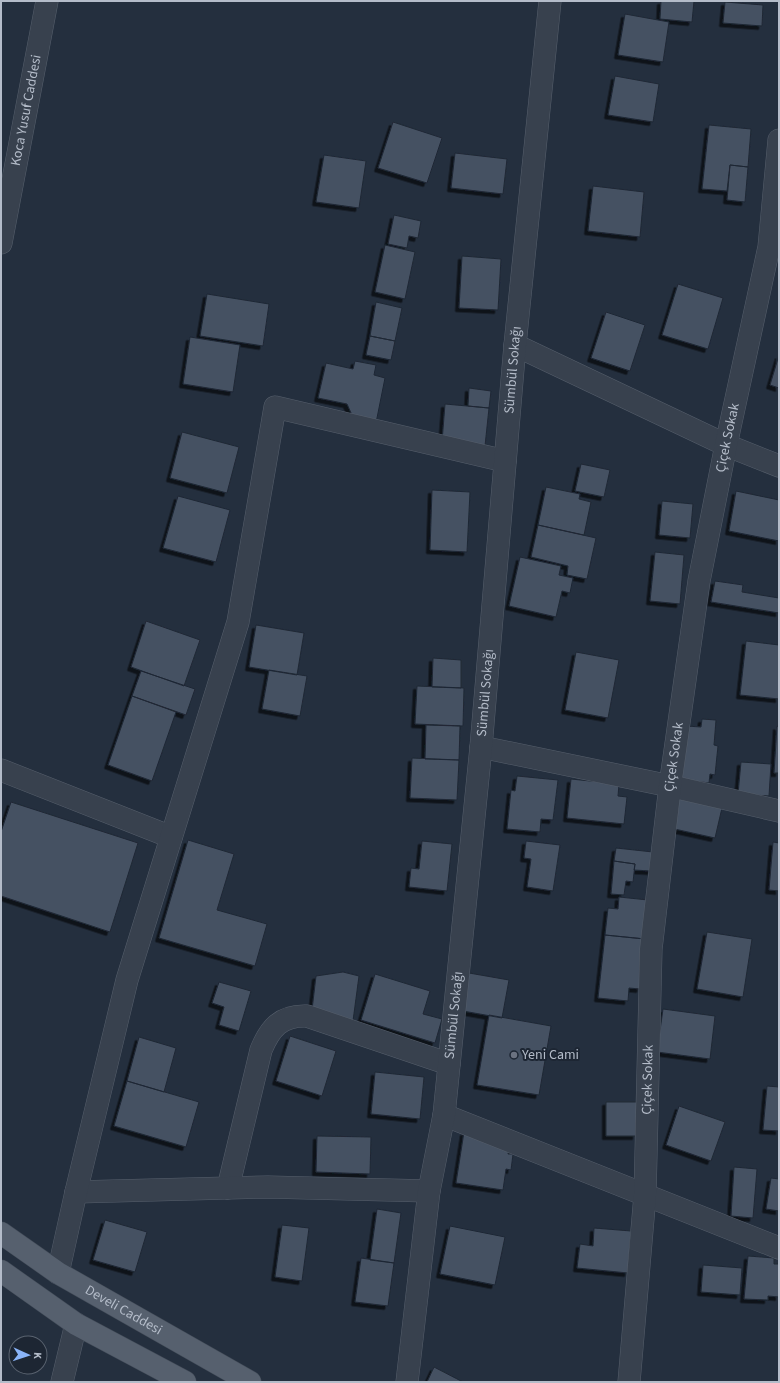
<svg xmlns="http://www.w3.org/2000/svg" width="780" height="1383" font-family="'Source Sans 3',sans-serif">
<style>
.building{fill:#455162;stroke:#1f2835;filter:url(#shadow)}
.lines{fill:none;stroke-linecap:round;stroke-linejoin:round}
.minor-casing{stroke:#565f6c;stroke-width:23}
.major-casing{stroke:#414a57;stroke-width:23}
.minor{stroke:#38414e;stroke-width:22}
.major{stroke:#56606e;stroke-width:22}
.worship-dot{fill:#6b7280;stroke:#1d2633;stroke-width:1.5}
.labels{text-anchor:middle;dominant-baseline:central;stroke-width:4;stroke-linejoin:round;paint-order:stroke}
.street-label{font-size:14px;fill:#b4bcc9;stroke:#1d2633}
.poi-label{font-size:14px;fill:#b4bcc9;stroke:#1d2633;text-anchor:start}
</style>
<defs>
<filter id="shadow"><feDropShadow dx="-3.5" dy="3.5" stdDeviation="0" flood-color="#0009"/></filter>
</defs>
<rect width="100%" height="100%" fill="#242f3e"/>
<path class="building" d="M661,1H694L692,22L660,19Z
M725,2L763,5L762,26L723,23Z
M625,14L669,22L663,62L618,55Z
M615,76L659,84L653,122L608,115Z
M393,122L442,138L427,183L378,168Z
M709,125L751,129L748,167L730,165L727,191L702,189Z
M455,153L507,159L503,194L451,188Z
M324,155L366,161L359,208L316,202Z
M730,165L748,167L745,202L727,200Z
M593,186L644,192L640,237L588,231Z
M394,215L421,221L418,238L409,236L407,248L388,244Z
M385,245L415,252L405,299L375,292Z
M462,256L501,259L498,310L459,308Z
M678,284L723,298L708,349L662,335Z
M207,294L269,304L263,346L200,336Z
M376,302L402,308L395,341L370,336Z
M606,312L645,325L630,371L591,358Z
M370,336L395,341L391,360L366,355Z
M190,337L240,345L233,392L183,384Z
M779,355V388L770,385Z
M355,361L376,365L374,375L385,378L375,428L356,424L347,404L318,398L326,363L353,369Z
M469,388L491,391L489,408L468,406Z
M445,404L489,408L485,446L442,442Z
M182,432L239,447L227,493L170,478Z
M581,464L610,470L604,497L575,491Z
M546,487L580,494L579,499L591,502L584,535L538,525Z
M432,490L470,492L467,552L430,550Z
M736,491L779,500V541L729,531Z
M178,496L230,510L216,562L163,548Z
M662,501L693,504L690,538L659,535Z
M538,525L596,538L587,579L567,575L568,566L531,557Z
M655,552L684,555L680,604L650,601Z
M520,557L561,566L559,575L573,578L570,593L562,591L556,617L509,606Z
M715,581L743,585L742,592L779,598V613L711,602Z
M146,621L200,640L184,686L131,667Z
M256,625L304,633L297,675L249,667Z
M746,641L779,645V699L740,695Z
M576,652L619,660L608,718L565,710Z
M433,658L461,660V688L432,687Z
M269,670L307,676L300,716L262,709Z
M141,671L195,689L186,715L132,696Z
M417,686L464,688L463,726L415,724Z
M132,696L176,712L152,781L108,765Z
M702,719L716,720L714,745L718,746L715,775L710,774L709,783L679,779L686,726L701,727Z
M426,725L460,726L459,760L425,759Z
M777,726L779,727V773H774Z
M412,758L459,760L457,800L410,798Z
M741,762L771,764L769,796L738,794Z
M517,776L558,780L553,820L541,819L540,832L507,829L511,790L515,791Z
M571,779L619,784L618,796L627,797L624,824L567,818Z
M676,797L722,808L715,838L670,828Z
M11,802L138,843L110,932L1,896V832Z
M188,840L234,854L217,910L267,924L255,966L159,938Z
M422,841L452,844L447,891L409,887L411,868L419,869Z
M526,841L560,845L553,891L527,887L531,859L524,858Z
M773,842L779,843V891L769,890Z
M616,848L653,852L651,871L634,870L635,864L614,861Z
M614,861L635,864L633,882L626,881L624,895L611,894Z
M619,897L648,900L644,939L605,935L608,908L618,909Z
M707,932L752,939L743,997L697,989Z
M605,935L646,939L640,989L629,988L628,1001L598,998Z
M343,972L359,976L353,1021L312,1010L316,976Z
M469,973L509,980L502,1018L463,1011Z
M375,974L430,991L423,1014L442,1019L435,1043L361,1020Z
M219,982L251,991L239,1031L219,1025L224,1007L212,1003Z
M663,1009L715,1016L710,1059L657,1052Z
M489,1015L551,1026L539,1095L477,1085Z
M290,1036L336,1051L322,1096L276,1081Z
M139,1037L176,1048L164,1092L127,1081Z
M375,1072L424,1077L420,1119L371,1114Z
M127,1081L199,1102L186,1147L114,1126Z
M767,1086L779,1087V1131L763,1130Z
M606,1102H637L636,1136H606Z
M679,1106L725,1122L711,1161L666,1145Z
M464,1132L510,1139L508,1154H513L511,1170L506,1169L503,1190L456,1183Z
M317,1136L371,1137L370,1174L316,1172Z
M734,1167L757,1169L753,1218L731,1216Z
M771,1178L779,1179V1211L766,1209Z
M377,1209L401,1213L394,1263L370,1260Z
M105,1220L147,1232L135,1272L93,1260Z
M282,1225L309,1228L302,1281L275,1277Z
M450,1226L505,1237L495,1285L440,1274Z
M594,1228L631,1231L628,1273L577,1268L580,1244L593,1246Z
M748,1256L774,1258V1264H779V1297L768,1296V1300L744,1299Z
M361,1258L394,1263L388,1306L355,1302Z
M703,1265L742,1268L740,1295L701,1292Z
M434,1367L463,1382H427Z"/>
<g class="lines">
<g class="minor-casing">
<g id="minor">
<path id="s1" d="M1,243L47,1"/>
<path d="M515,345L726,445L779,466"/>
<path d="M481,747L670,786L779,811"/>
<path d="M1,770L171,837"/>
<path d="M444,1115L779,1248"/>
<path d="M228,1188L261,1050C270,1028 281,1015 307,1016L449,1064"/>
<path d="M76,1192L268,1187L429,1191"/>
<path d="M58,1273L76,1192L127,980L238,622L275,407L505,461"/>
<path d="M62,1382L76,1324"/>
<path id="s2" d="M407,1382L429,1191L444,1115L481,747L515,345L550,1"/>
<path id="s3" d="M629,1382L645,1195L651,949L670,786L699,581L726,445L769,247L779,140"/>
</g>
</g>
<g class="major-casing">
<g id="major">
<path id="s4" d="M1,1233L58,1273L250,1382"/>
<path d="M1,1271L76,1324L185,1382"/>
</g>
</g>
<use href="#minor" class="minor"/>
<use href="#major" class="major"/>
</g>
<circle class="worship-dot" cx="514" cy="1055" r="4"/>
<g class="labels">
<g class="street-label">
<text stroke="none"><textPath href="#s1" startOffset="135">Koca Yusuf Caddesi</textPath></text>
<text stroke="none"><textPath href="#s2" startOffset="1018">Sümbül Sokağı</textPath></text>
<text stroke="none"><textPath href="#s3" startOffset="951">Çiçek Sokak</textPath></text>
<text stroke="none"><textPath href="#s2" startOffset="694">Sümbül Sokağı</textPath></text>
<text stroke="none"><textPath href="#s3" startOffset="627">Çiçek Sokak</textPath></text>
<text stroke="none"><textPath href="#s2" startOffset="370">Sümbül Sokağı</textPath></text>
<text stroke="none"><textPath href="#s3" startOffset="303">Çiçek Sokak</textPath></text>
<text stroke="none"><textPath href="#s4" startOffset="145">Develi Caddesi</textPath></text>
</g>
<g class="poi-label">
<text x="522" y="1055">Yeni Cami</text>
</g>
</g>
<rect width="780" height="1383" fill="none" stroke="#b4bcc9" stroke-width="4"/>
<g transform="translate(28 1355) rotate(93)"><circle r="19" fill="#1d2633" stroke="#59626f"/>
<path d="M0-3L7 15L0 10L-7 15Z" fill="#8ab4f8"/>
<text y="-6" font-size="11" font-weight="bold" text-anchor="middle" fill="#b4bcc9">K</text>
</g>
</svg>
